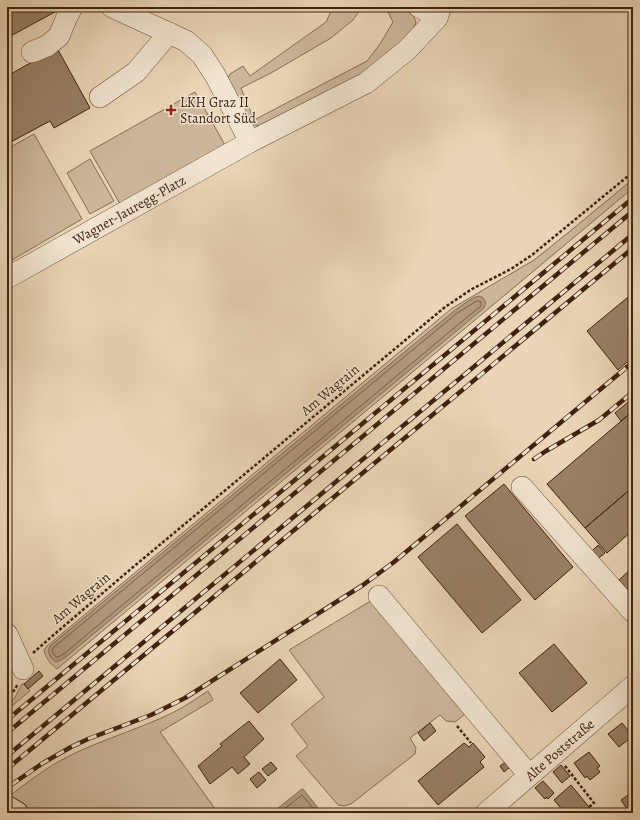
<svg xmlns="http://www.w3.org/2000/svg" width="640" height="820" font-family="Alegreya,serif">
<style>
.green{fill:#cdb69a;stroke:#876c54}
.water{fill:#b1987d;stroke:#846851}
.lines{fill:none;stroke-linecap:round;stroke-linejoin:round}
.shore{stroke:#795c46;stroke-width:1}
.building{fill:#997f66;stroke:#41210f}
.minor-casing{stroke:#6b4e39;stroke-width:22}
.major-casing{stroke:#41210f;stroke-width:24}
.path{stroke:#41210f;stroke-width:2.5;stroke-dasharray:3 2;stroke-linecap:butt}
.minor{stroke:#f1e4d0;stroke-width:21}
.major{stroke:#ead5b6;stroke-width:22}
.rail-casing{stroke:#41210f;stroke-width:4.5}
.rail{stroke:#f1e4d0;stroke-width:3;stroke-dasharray:9;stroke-linecap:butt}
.poi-dot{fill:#8f2418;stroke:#f1e4d0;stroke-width:1.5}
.labels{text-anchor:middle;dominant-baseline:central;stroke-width:3;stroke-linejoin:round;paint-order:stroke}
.poi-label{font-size:14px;fill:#41210f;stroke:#f1e4d0;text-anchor:start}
.street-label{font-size:14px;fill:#41210f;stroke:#f1e4d0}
</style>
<rect width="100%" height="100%" fill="#ead5b6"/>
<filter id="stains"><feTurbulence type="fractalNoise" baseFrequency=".005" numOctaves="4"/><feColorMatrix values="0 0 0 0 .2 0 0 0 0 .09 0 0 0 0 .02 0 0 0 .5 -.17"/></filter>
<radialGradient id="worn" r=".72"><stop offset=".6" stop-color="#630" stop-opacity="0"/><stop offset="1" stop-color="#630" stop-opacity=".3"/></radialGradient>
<path class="green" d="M333,7H362L353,20L331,38L271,73L241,88L254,120L367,61L380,44L393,22L387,10C394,4 403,8 411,10L416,22L412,32L373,69L261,126L250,124L227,79L230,74L243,66L250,76L326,22Z
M195,92L225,145L120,204L90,151Z
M34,134L82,219L7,263V149Z
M90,159L114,201L90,214L67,173Z
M633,179V188L57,669C50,664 46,658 44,650L47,646L451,309L534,260L569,232Z
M379,596L473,708L455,722L446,721L440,715L410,738L416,748L415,754L351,804L344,806L338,805L296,756L308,746L291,724L324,697L289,650Z
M22,684H24L30,691L7,710V705L14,699Z
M208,691L213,700L160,732L218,813H30L8,797C28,782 47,767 69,756C103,739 140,729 174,712C186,706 197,698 208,691Z"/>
<path class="water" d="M479,296C485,298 487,302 484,308L67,656L59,661L56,662L51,658L48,651L50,646L454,311C462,306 470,298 479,296Z
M303,789L322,813H272L302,789Z"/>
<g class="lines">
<path class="shore" d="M477,301H479L481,302V306L460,323L65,653L58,657H56L52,651L53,648L456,314Z
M279,813L302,795L317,813"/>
</g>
<path class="building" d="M7,7H64L7,38Z
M57,48L90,108L54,128L50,121L7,144V76Z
M633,293V357L618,370L587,331Z
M633,398V411L621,421L615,413Z
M633,411V487L585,528L547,484Z
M504,484L573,567L535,600L465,516Z
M633,487V530L607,553L585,528Z
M457,524L521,600L482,633L418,557Z
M598,545L605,553L595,561L589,554Z
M633,567V596L619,580Z
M554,644L587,683L552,712L519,673Z
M280,659L297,680L258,713L240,693Z
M39,671L43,676L28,689L24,684Z
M249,721L264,739L244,757L250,764L238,774L232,767L210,784L198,766L222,746L220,744Z
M430,723L436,731L424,741L418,733Z
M622,723L633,736L619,747L608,734Z
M464,743L469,747L473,743L485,757L480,762L484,767L438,805L418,781Z
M589,752L600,766L597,768L600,772L590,780L587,776L585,778L574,763Z
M271,762L277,769L268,776L262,769Z
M506,762L510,767L504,772L500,766Z
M561,765L570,776L562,783L553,772Z
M259,772L266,780L257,788L250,779Z
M543,781L554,793L548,799L547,797L545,799L535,788Z
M571,785L589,807L595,813H565L554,800Z
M628,795L633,802V805L627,809L621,800Z
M522,809L525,813H517Z"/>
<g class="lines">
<g class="minor-casing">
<g id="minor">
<path d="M112,7L186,41L202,55L215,75L250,142"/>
<path d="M419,7L427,11L437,18"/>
<path d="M32,52L47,46L59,36L66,19L72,7"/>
<path d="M100,97L136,72L169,33"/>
<path id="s1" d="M7,278L250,142L366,83L407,50L437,18L441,7"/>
<path d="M522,487L633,612"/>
<path d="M379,596L529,775"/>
<path d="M7,634L23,669"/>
<path id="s2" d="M486,813L633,686"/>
</g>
</g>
<g class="major-casing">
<path id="major" d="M7,807L17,813"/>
</g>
<path class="path" d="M33,653L50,638L132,568L445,307L472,289L511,269L532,255L633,172
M7,700L15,689L18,684
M457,726L471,743
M565,766L594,803L589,807"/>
<use href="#minor" class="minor"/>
<use href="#major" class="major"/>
<g class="rail-casing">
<path id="rail" d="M534,459L546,451L599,420L633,392
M7,720L633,198
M7,733L633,211
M7,756L633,234
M7,769L633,248
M11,785L43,763L71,747L88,739L151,715L185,698L363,585L394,562L633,362"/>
</g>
<use href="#rail" class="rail"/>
</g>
<path class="poi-dot" d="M169 104h4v4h4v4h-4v4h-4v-4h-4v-4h4z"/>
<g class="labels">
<g class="poi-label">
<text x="180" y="102">LKH Graz II<tspan x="180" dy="16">Standort Süd</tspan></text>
</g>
<g class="street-label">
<text stroke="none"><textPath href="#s1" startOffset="140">Wagner-Jauregg-Platz</textPath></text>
<text transform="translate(330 390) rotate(-40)">Am Wagrain</text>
<text transform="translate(81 598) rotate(-40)">Am Wagrain</text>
<text stroke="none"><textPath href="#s2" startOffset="97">Alte Poststraße</textPath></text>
</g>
</g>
<rect width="640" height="820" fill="none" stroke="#ead5b6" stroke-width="24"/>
<rect x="8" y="8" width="624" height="804" fill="none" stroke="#41210f" stroke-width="2"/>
<rect x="12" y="12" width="616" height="796" fill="none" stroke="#41210f"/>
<rect width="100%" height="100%" filter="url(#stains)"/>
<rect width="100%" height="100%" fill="url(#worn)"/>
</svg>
